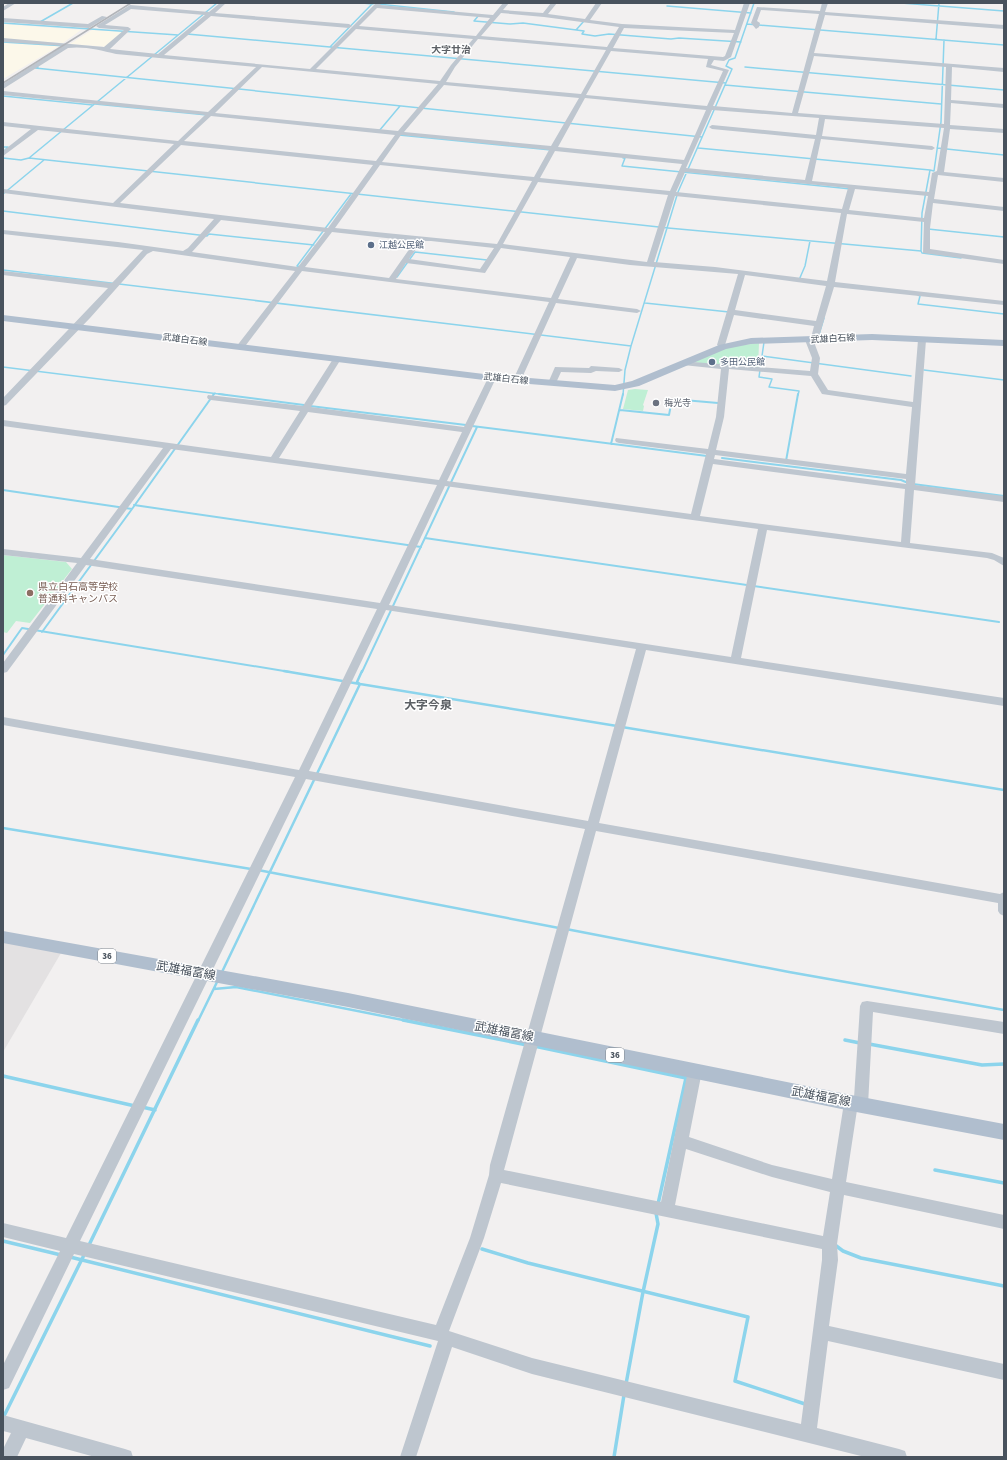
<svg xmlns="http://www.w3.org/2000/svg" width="1007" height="1460" font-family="'Source Sans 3','Noto Sans JP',sans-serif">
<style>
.commercial{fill:#fcf8ea}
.education{fill:#e3e1e2}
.green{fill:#bfefd4}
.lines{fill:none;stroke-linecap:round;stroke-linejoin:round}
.stream-far3{stroke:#8cd4ec;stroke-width:1.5}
.stream-far2{stroke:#8cd4ec;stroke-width:2}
.stream-far1{stroke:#8cd4ec;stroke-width:2.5}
.stream{stroke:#8cd4ec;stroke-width:3.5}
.minor{fill:#bec6cf;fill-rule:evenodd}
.major{fill:#b0bece;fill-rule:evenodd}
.rail{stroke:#b2b5ba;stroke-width:1.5}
.service-dot{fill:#5c6f8a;stroke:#fff;stroke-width:1.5}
.worship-dot{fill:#6b7280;stroke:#fff;stroke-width:1.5}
.education-dot{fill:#8d6e63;stroke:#fff;stroke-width:1.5}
.labels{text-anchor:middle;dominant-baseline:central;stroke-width:3;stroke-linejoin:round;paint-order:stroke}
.far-service-label{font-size:9px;fill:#4e5e75;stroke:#fff;text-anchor:start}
.far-street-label{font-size:9px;fill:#48525d;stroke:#fff}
.far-worship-label{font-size:9px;fill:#5b616d;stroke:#fff;text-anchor:start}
.shield{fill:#fff;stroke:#7f868e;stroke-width:1}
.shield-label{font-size:9px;font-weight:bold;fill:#48525d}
.far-quarter-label{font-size:10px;font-weight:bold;fill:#5c6065;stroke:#fff}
.education-label{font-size:10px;fill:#785e54;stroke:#fff;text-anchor:start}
.quarter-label{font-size:12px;font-weight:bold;fill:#5c6065;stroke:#fff}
.near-street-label{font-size:12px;fill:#48525d;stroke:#fff}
</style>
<rect width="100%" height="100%" fill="#f2f0f0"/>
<path class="commercial" d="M3,24L81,30L63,43L3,39Z
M92,30L124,32L109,47L70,44Z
M3,43L59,46L3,79Z"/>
<path class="education" d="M3,942L61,953L3,1052Z"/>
<path class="green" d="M759,343L758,369L691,362L727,347Z
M635,389L648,390L643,405L644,406L643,411L623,409L628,390Z
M3,555L66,562L72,569L30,623L16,621L7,633L3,632Z"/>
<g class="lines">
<path class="stream-far3" d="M217,3L29,158L668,228L921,251
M362,3L373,4
M373,3L330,47L726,83
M901,3L1004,11
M378,4L454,12
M667,6L751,13
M479,15L474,21L510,24L523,23L584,31L582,34L595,36L609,34L671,39L679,38L741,42
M40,22L73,3
M3,23L178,35
M747,24L1004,45
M576,30L584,21
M187,34L330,47
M936,39L939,3
M944,40L941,122L934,171L930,170L922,213L921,251L922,253L961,258
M3,42L66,46
M38,67L35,68L702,137
M745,67L1004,90
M725,85L941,104
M3,96L93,105
M95,104L207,115
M379,131L400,106
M399,135L551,150
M3,147H8L3,152
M698,148L930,170
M937,148L1004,155
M3,158L21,160L29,158
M623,158H625L622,166L851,189
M3,194L44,160
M3,211L207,236L209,234L314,245
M928,229L1004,237
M301,267L297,266L351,194
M3,270L631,346
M397,277L415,252L487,260
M799,280L805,266L810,241
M918,295L920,296L918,304L1004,314
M645,303L729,312
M818,338L824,318
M764,342L759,377L772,379L769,387L799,391L798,395
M762,356L911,376
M3,367L227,395
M924,370L1004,380
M213,395L215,393
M623,395L625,370L631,346L678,192L732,69L726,66L729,60L735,58L754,3"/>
<path class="stream-far2" d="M219,394L304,405
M310,406L466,425
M620,410L669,415L672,399L718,403
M472,426L707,456
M611,444L623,394
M722,458L901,480L908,483
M786,461L798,394
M913,484L1004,496
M3,490L132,509L42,632
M134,505L421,547
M132,509L214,394
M425,538L999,622
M3,655L22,628L290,672
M362,672L477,427"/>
<path class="stream-far1" d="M284,671L360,684L357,682L362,671
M622,727L1004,790
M3,828L251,869
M258,870L559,928
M566,929L789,972L1004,1010
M222,972L360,684L617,726
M214,989L236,987L408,1021
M198,1021L218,980"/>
<path class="stream" d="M403,1020L527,1045
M845,1040L860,1043
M869,1044L982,1065L1004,1064
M534,1046L686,1078L658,1204
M3,1076L135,1106
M142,1107L155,1110
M935,1170L1004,1183
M3,1241L61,1255
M89,1245L198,1020
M835,1245L843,1251L861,1258L1004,1286
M482,1249L528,1263L748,1317L735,1381L805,1404
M70,1257L430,1346
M626,1384L643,1292L658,1224L656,1213
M3,1418L85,1253
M614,1457L624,1395"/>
<path class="minor" d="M9,3H16L3,11V7Z
M220,3H226L215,13L349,24L352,26L349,28L211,16L164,55L310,69L376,3H382L380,5L493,15L503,3H509L503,10L543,13L551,3H557L548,14L585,19L596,3H602L590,20L622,24L735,30L744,3H750L731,57L724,61L714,60L711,65L729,70L713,106L792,113L819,14L761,10L757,21L760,23L759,27L756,29L751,23L757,7L820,11L822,3H828L825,12L1004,25V29L825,15L814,53L1004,68V72L952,67L951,100L1004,104V108L951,103L950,125L1004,129V133L950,129L944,172L1004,178V182L938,175L934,199L1004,207V211L933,203L930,228V249L1004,260V264L923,253L924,222L847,214L835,282L1004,301V305L834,287L818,340L814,342L820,358L818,374L828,390L913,402L918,340L919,338H925L926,340L915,485L1004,496V502L914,490L910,543L992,553L1004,558V566L994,560L987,558L767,530L741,658L1004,698V706L646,650L599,823L1000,894L1004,892V916L1000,914L998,911V903L596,831L504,1170L661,1202L688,1071L690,1067L695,1065L700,1067L702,1071L689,1137L772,1165L832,1179L844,1103L846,1099L851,1097L854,1098L860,1006L862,1002L867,1001L1004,1022V1034L873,1012L868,1105L866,1109L861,1111L857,1110L846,1182L1004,1215V1229L844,1195L837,1244L838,1260L829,1326L1004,1364V1380L828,1341L817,1428L899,1449L905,1451L907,1457H865L532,1374L452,1347L416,1457H400L438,1341L74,1254L9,1388L3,1390V1365L60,1251L3,1237V1223L66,1238L295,777L3,725V717L299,770L377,609L86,565L7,672L3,673V663L77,563L3,555V549L81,558L163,448L3,426V420L271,457L300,411L211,400L208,399L207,397L208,395L303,406L333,359L337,357L341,359L311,407L464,427L488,378L492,376L496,378L447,481L691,514L706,454L619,443L616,442L615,440L616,438L708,449L716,417L721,369L683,365H680V361L810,371L812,358L805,340L806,338H811L814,326L734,315L725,345L727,347L723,349L717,345L738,274L630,265L577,258L558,299L637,309L641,311L637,313L556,303L521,380L517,382L513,380L549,302L302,271L243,349H240L236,347L295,271L153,251L147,254L90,318L6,405L3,406V398L108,288L3,275V271L112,283L143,250L3,234V230L118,242L183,251L188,248L214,219L3,193V189L113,203L174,144L38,130L3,156V151L31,129L3,126V122L178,141L205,115L3,95V91L208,112L256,67L116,54C100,50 84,46 68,48L3,89V84L63,46L3,42V38L104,47L124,30L99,28L96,26L130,5L209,12ZM377,8L490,18L476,36L359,26ZM131,9L205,15L158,54L110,49L131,29L128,27L105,25ZM501,13L544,17L619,27L607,47L481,36ZM624,28L734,33L725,56L723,57L613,48ZM356,29L473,39L451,65L440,81L316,69ZM478,39L606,50L581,94L446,82L455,67ZM611,51L708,59L706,67L723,71L707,106L586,95ZM814,56L946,67L944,124L798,113ZM262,67L438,84L398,131L215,113ZM444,85L579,98L551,146L404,132ZM585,98L706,110L684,160L558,147ZM712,110L819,118L816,135L712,125L709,127L712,129L815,139L805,180L686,168ZM211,116L395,135L376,161L184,141ZM825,119L944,128L937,171L932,173L929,192L812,181L821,139L932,150L935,148L932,146L822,136ZM401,135L549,150L534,177L382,162ZM181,145L373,165L328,228L120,203ZM555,151L682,164L670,191L540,178ZM380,165L532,181L497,244L335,228ZM685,172L848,188L842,209L676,192ZM538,182L668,195L647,262L503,244ZM855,189L928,196L924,218L849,210ZM675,196L841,213L827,281L715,267L654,262ZM221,220L325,232L298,267L192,252ZM332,232L404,240L415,241L389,278L305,267ZM422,241H431L494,248L480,269L409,259ZM501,248L570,257L551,298L396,279L406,263L485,273ZM745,275L826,286L816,321L735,310ZM729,369L811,376L822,394L912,407L906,474L716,450L724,417ZM308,412L462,432L439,480L279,458ZM171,449L437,485L380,603L90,559ZM715,455L906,479V484L714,459ZM713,464L905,489L901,542L700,516ZM445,486L758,529L731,657L389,605ZM386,610L636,649L588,821L309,771ZM306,779L585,829L490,1165L489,1175L470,1238L436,1325L80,1241ZM686,1149L772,1177L830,1192L823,1236L675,1205ZM501,1183L822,1249V1260L801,1424L532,1358L449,1331L484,1238Z
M102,16L107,17L89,28L3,22V18L88,24Z
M591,366L619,368L623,370L619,372L596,371L591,373L561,372L555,385H552L548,383L555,367L589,368Z
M3,1415L125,1449L131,1451L133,1457H95L26,1438L17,1457H3V1449L11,1433L3,1431Z"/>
<path class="major" d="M3,315L492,375L615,385L632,381L719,345L751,338L872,334L1004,340V346L872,340L751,344L726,349L639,386L615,391L492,381L3,321Z
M3,931L348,993L851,1095L1004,1124V1140L851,1111L348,1007L3,943Z"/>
<path class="rail" d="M3,83L131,3"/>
</g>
<g class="service-dot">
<circle cx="371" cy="245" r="4"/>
<circle cx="712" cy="362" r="4"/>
</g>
<circle class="worship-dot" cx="656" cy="403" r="4"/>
<circle class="education-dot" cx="30" cy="593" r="4"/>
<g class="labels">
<g class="far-service-label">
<text x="379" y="245">江越公民館</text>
<text x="720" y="362">多田公民館</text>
</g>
<g class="far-street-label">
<text transform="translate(833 339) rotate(-3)">武雄白石線</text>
<text transform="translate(185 340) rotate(7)">武雄白石線</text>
<text transform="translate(506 379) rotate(6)">武雄白石線</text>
</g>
<g class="far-worship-label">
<text x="664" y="403">梅光寺</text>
</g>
<g class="shield">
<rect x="98" y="949" width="18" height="14" rx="3"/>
<rect x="606" y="1048" width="18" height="14" rx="3"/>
</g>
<g class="shield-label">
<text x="107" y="956">36</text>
<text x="615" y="1055">36</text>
</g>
<g class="far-quarter-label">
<text x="451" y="50">大字廿治</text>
</g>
<g class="education-label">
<text x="38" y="587">県立白石高等学校<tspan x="38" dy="12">普通科キャンパス</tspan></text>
</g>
<g class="quarter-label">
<text x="428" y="705">大字今泉</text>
</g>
<g class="near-street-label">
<text transform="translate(186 971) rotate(10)">武雄福富線</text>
<text transform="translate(504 1032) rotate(11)">武雄福富線</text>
<text transform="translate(821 1097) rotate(11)">武雄福富線</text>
</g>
</g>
<rect width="1007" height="1460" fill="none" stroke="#48525d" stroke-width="8"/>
</svg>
